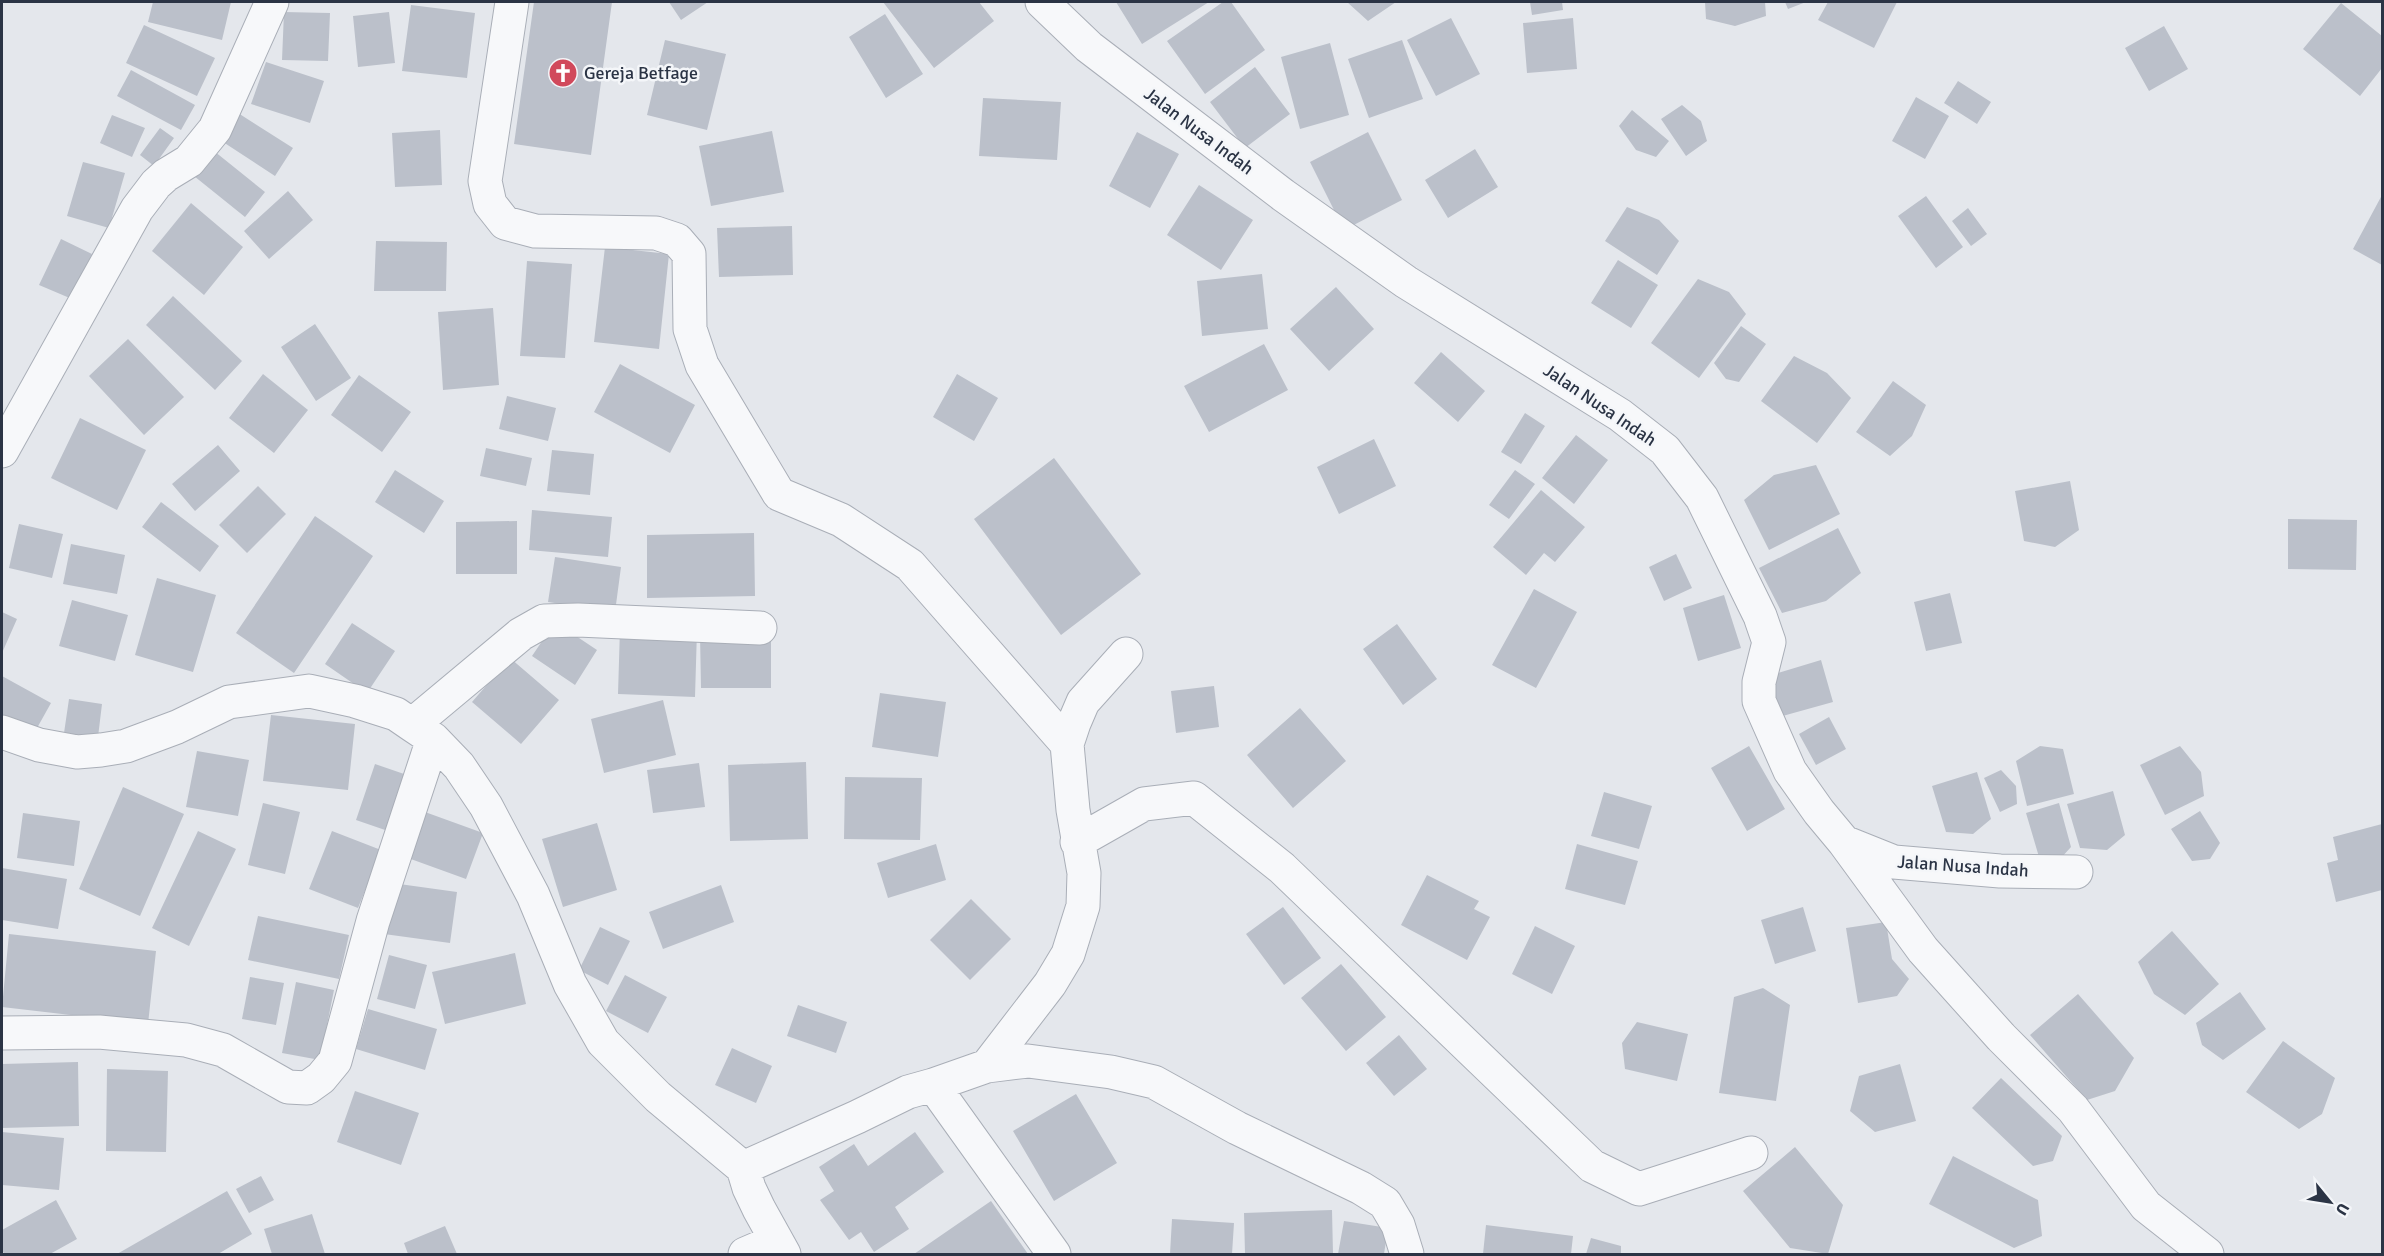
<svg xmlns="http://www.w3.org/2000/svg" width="2384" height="1256" font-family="Signika,sans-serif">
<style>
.building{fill:#bbc0ca}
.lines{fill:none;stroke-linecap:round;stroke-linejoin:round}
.minor-casing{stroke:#a9aeb7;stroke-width:35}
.minor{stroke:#f7f8fa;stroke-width:33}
.labels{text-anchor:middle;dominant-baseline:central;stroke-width:5;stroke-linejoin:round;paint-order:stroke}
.poi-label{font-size:18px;fill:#2b3445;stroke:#f4f6f9;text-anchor:start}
.street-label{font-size:18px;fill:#2b3445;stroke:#f4f6f9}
</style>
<rect width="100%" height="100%" fill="#e4e7ec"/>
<path class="building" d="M153,2H231L222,40L148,22Z
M534,2H612L591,155L514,144Z
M669,2H708L681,20Z
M883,2H979L994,21L934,68Z
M1116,2H1209L1142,44Z
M1223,2H1231L1265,50L1205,94L1167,41Z
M1347,2H1396L1368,21Z
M1530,2H1562L1563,10L1532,15Z
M1705,2H1765L1766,16L1735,26L1706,19Z
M1785,2H1806L1788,9Z
M1828,2H1897L1874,48L1818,20Z
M2341,3L2382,36V68L2360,96L2303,49Z
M411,5L475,13L467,78L402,71Z
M284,12L330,13L328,61L282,60Z
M389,12L395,63L358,67L353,16Z
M885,14L923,74L886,98L849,37Z
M1451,18L1480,74L1436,96L1407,40Z
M1573,18L1577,69L1527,73L1523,23Z
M144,25L215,58L197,96L126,63Z
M2164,26L2188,69L2149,91L2125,48Z
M665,40L726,54L707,130L647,115Z
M1402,40L1423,99L1369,118L1348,59Z
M1330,43L1349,115L1300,129L1281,57Z
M266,62L324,81L310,123L251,104Z
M1255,67L1290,114L1245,148L1210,102Z
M131,70L195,105L181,130L117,96Z
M1958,81L1991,102L1977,124L1944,103Z
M1916,97L1949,116L1925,159L1892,141Z
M983,98L1061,102L1057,160L979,156Z
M1682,105L1701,121L1707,141L1686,156L1661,119Z
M1632,110L1669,141L1656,157L1636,150L1619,126Z
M238,113L293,148L275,176L220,140Z
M112,115L145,128L132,157L100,143Z
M160,128L174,138L154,166L140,155Z
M440,130L442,185L395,187L392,133Z
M772,131L784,192L711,206L699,146Z
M1137,132L1179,154L1150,208L1109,186Z
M1368,132L1402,200L1344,230L1310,162Z
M1475,149L1498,187L1448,218L1425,180Z
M214,151L265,192L245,217L194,176Z
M83,162L125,173L109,228L67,216Z
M1199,185L1253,220L1221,270L1167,235Z
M288,191L313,220L269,259L244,231Z
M2382,195V265L2353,249Z
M1926,196L1963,247L1936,268L1898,216Z
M191,203L243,247L204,295L152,251Z
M1627,207L1659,220L1679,241L1657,275L1605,241Z
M1968,208L1987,234L1971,246L1952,221Z
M792,226L793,275L719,277L717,228Z
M61,239L92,254L72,299L39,285Z
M376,241L447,242L446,291H374Z
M605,247L669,254L659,349L594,342Z
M1618,260L1658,285L1631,328L1591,303Z
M527,261L572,264L565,358L520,356Z
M1262,274L1268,329L1202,336L1197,281Z
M1698,279L1729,292L1746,314L1699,378L1651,343Z
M1336,287L1374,329L1329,371L1290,329Z
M173,296L242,361L215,390L146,325Z
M493,308L499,385L443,390L438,312Z
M315,324L351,378L316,401L281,347Z
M1741,326L1766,344L1739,382L1726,379L1714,363Z
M128,339L184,397L144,435L89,376Z
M1264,344L1288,390L1209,432L1184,386Z
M1441,352L1485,391L1458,422L1414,383Z
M1794,356L1827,373L1851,398L1817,443L1761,401Z
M620,364L695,405L670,453L594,412Z
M263,374L308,410L274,453L229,418Z
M957,374L998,398L974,441L933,417Z
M359,375L411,412L382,452L331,415Z
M1893,381L1926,405L1912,436L1890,456L1856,432Z
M507,396L556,408L548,441L499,429Z
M1525,413L1545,426L1521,464L1501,452Z
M80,418L146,450L117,510L51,478Z
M1576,435L1608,460L1574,504L1542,478Z
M1374,439L1396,486L1339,514L1317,467Z
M218,445L240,471L195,511L172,484Z
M486,448L532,458L526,486L480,476Z
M552,450L594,454L590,495L547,491Z
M1054,458L1141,574L1061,635L974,519Z
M1816,465L1840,514L1769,550L1744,500L1774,475Z
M395,470L444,501L424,533L375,502Z
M1515,470L1535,484L1509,519L1489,505Z
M2070,481L2079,530L2055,547L2024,541L2015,491Z
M258,486L286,514L247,553L219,525Z
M1541,490L1585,527L1555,562L1544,553L1526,575L1493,547Z
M161,502L219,546L200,572L142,527Z
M532,510L612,517L608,557L529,550Z
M315,516L373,556L294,673L236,633Z
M2288,519L2357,520L2356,570L2288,569Z
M517,521V574H456V522Z
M19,524L63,534L52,578L9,568Z
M1838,528L1861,573L1826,601L1782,613L1759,568Z
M754,533L755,596L647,598V535Z
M71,544L125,555L117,594L63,584Z
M1676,554L1692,588L1664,601L1649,567Z
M555,557L621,567L615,612L548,602Z
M157,578L216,595L193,672L135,655Z
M1534,589L1577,612L1536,688L1492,665Z
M1950,593L1962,643L1926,651L1914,602Z
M1724,595L1741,648L1698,661L1683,608Z
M72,600L128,615L115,661L59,646Z
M2,612L17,619L2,653Z
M555,622L597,650L575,685L532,656Z
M352,623L395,651L367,693L325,664Z
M1397,624L1437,679L1403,705L1363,649Z
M620,628L697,630L695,697L618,694Z
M771,633V688H701L700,634Z
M510,658L559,700L521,744L472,702Z
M1821,660L1833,702L1779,717L1768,676Z
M2,676L51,703L32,737L2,721Z
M1214,686L1219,727L1176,733L1171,691Z
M880,693L946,702L938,757L872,747Z
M69,699L102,704L98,737L64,733Z
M663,700L676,755L604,773L591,719Z
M1300,708L1346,761L1293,808L1247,755Z
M271,715L355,724L348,790L263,781Z
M1829,717L1846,749L1816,765L1799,734Z
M1749,746L1785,809L1747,831L1711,768Z
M2040,746L2063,749L2074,794L2027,806L2016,761Z
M2180,746L2201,772L2204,796L2165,815L2140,765Z
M197,751L249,760L238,816L186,807Z
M806,762L808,839L730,841L728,765Z
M699,763L705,807L653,813L647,770Z
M375,764L407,775L388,831L356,820Z
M2001,770L2016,786L2017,804L2000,812L1984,778Z
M1977,772L1991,819L1973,834L1946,832L1932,786Z
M845,777L922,778L920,840L844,839Z
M123,787L184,814L140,916L79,889Z
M2113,791L2125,835L2107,850L2080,848L2067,804Z
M1604,792L1652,806L1639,849L1591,836Z
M263,803L300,812L285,874L248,865Z
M2059,803L2071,847L2060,859L2039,857L2026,813Z
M2200,811L2220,843L2210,859L2192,861L2171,829Z
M425,812L483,833L466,879L408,858Z
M23,813L80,821L74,866L17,858Z
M597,823L617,890L563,907L542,839Z
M2382,824V890L2336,902L2327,863L2338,860L2333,837Z
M198,831L236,849L189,946L152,928Z
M332,831L381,850L358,908L309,889Z
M936,844L946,880L888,898L877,863Z
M1577,844L1638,861L1625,905L1565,889Z
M2,868L67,879L58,929L2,920Z
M1427,875L1479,901L1474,909L1490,917L1467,960L1401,925Z
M392,883L457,892L450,943L384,934Z
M721,885L734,922L663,949L649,912Z
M971,899L1011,939L970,980L930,940Z
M1283,907L1321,958L1284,985L1246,934Z
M1803,907L1816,951L1775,964L1761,920Z
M258,916L349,935L339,979L248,960Z
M1886,922L1892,959L1909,979L1897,996L1858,1003L1846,928Z
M1535,926L1575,946L1552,994L1512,974Z
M600,927L630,941L608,985L579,970Z
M2172,931L2219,984L2185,1015L2154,994L2138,962Z
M9,934L156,951L148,1024L2,1007Z
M515,953L526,1004L445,1024L432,972Z
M389,955L427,965L415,1009L377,999Z
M1341,964L1386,1017L1346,1051L1301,998Z
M625,975L667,997L648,1033L606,1011Z
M250,977L284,983L276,1025L242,1019Z
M296,982L334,990L320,1060L282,1053Z
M1763,988L1790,1005L1776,1101L1719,1093L1734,997Z
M2240,992L2266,1029L2223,1060L2202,1045L2196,1023Z
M2078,994L2134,1058L2115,1091L2087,1100L2030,1035Z
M798,1005L847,1022L836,1053L787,1036Z
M368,1009L437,1029L425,1070L356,1049Z
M1637,1022L1688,1034L1677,1081L1625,1069L1622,1043Z
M1399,1035L1427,1069L1394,1096L1366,1063Z
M2283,1041L2335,1078L2322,1114L2299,1129L2246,1092Z
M732,1048L772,1066L756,1103L715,1085Z
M78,1062L79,1126L2,1128V1064Z
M1900,1064L1916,1121L1875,1132L1850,1111L1859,1076Z
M107,1069L168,1071L166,1152L106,1151Z
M2001,1078L2062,1136L2053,1161L2033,1166L1972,1108Z
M355,1091L419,1113L401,1165L337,1142Z
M1076,1094L1117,1163L1054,1201L1013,1131Z
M2,1132L64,1138L59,1190L2,1185Z
M915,1132L944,1172L895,1207L909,1229L874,1252L861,1232L849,1240L820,1200L834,1191L819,1167L854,1144L868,1166Z
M1795,1147L1843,1205L1828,1254L1790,1248L1743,1191Z
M1953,1156L2038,1200L2042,1236L2014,1248L1929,1204Z
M261,1176L274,1200L249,1213L236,1189Z
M227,1191L252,1234L218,1254H117Z
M56,1200L77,1239L50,1254H4L2,1249V1230Z
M991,1201L1028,1254H914Z
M1332,1210L1333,1254H1245L1244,1213Z
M312,1214L325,1254H272L264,1229Z
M1172,1219L1234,1223L1232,1254H1170Z
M1344,1221L1388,1228L1384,1254H1338Z
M1486,1225L1573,1236L1571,1254H1483Z
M445,1226L457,1254H408L404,1243Z
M1591,1238L1621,1246V1254H1586Z"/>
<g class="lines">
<g class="minor-casing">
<path id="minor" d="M512,2L485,181L490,204L505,223L535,231L656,233L677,240L689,254L690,329L702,365L779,494L841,520L910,565L1067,744
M1042,2L1089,47L1283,195L1406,282L1620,415L1665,450L1702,498L1760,616L1769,642L1759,682V701L1790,771L1819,812L1844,842L1894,862L2000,871L2076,872
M2,451L137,209L156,184L166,175L189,161L215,129L272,2
M412,725L521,634L544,621L578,620L760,628
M2,732L39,745L77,752L101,750L126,746L177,727L229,702L309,691L355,701L396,714L412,725L433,739L459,766L486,806L533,895L570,984L603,1042L658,1097L743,1168L749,1188L759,1209L784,1254
M1077,842L1144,804L1194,798L1282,868L1592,1166L1639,1189L1751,1153
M1844,842L1923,950L2001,1037L2073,1109L2146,1206L2207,1254
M2,1033L99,1032L186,1040L223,1050L288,1087L307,1088L321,1078L335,1061L373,921L433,739
M987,1066L1050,984L1068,954L1083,906L1084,873L1073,810L1067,744L1074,723L1083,702L1126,654
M933,1085L987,1066L1028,1061L1111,1072L1154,1082L1237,1128L1361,1188L1385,1203L1398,1225L1407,1254
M743,1168L857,1117L908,1092L933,1085L1054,1254
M745,1254L775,1241"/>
</g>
<use href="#minor" class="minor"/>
</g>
<defs>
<g id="church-disc" transform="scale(1.5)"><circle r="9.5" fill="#d1495b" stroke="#f4f6f9"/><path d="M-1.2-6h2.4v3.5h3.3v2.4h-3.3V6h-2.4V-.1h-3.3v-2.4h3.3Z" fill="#fff"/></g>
</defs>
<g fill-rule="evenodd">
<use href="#church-disc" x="563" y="73"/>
</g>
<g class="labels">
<g class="poi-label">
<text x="584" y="73">Gereja Betfage</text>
</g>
<g class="street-label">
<text transform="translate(1199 131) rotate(37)">Jalan Nusa Indah</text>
<text transform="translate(1600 405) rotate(34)">Jalan Nusa Indah</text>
<text transform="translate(1963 866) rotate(4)">Jalan Nusa Indah</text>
</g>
</g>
<rect width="2384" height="1256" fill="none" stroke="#2b3445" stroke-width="6"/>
<g transform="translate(2330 1202) rotate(120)" stroke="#f4f6f9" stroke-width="4.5" paint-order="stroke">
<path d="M0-4.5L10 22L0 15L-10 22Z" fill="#2b3445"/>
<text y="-9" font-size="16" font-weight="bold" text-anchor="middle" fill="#2b3445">U</text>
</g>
</svg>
